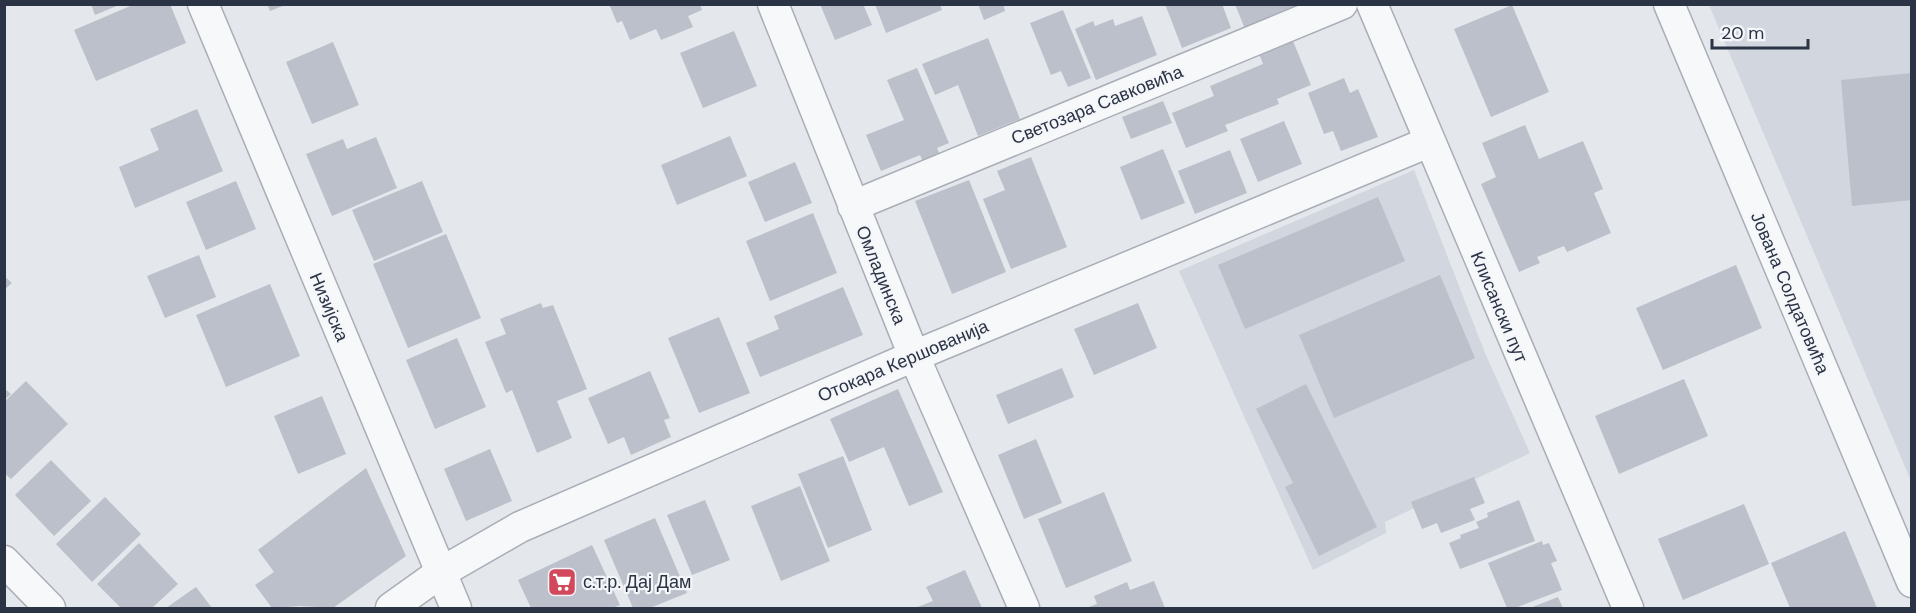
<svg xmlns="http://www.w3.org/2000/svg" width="1916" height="613" font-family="'DM Sans',sans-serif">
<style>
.built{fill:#d2d6de}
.building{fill:#bbc0ca}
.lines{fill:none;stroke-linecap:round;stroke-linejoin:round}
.street-casing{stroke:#a9aeb7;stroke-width:33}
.street{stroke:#f7f8fa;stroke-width:30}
.labels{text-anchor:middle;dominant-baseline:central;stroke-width:4.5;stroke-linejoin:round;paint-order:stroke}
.street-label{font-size:18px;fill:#2b3445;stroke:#f4f6f9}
.poi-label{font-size:18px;fill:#2b3445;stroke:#f4f6f9;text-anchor:start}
</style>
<rect width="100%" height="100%" fill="#e4e7ec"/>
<path class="built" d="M1709,5H1911V481Z
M1414,170L1485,353L1530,453L1385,522L1386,533L1313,570L1179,271Z"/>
<path class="building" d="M91,4H119V5L95,15Z
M135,4H170L186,43L96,81L74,30Z
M267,4H285V5L270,11Z
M609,4H700L702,10L688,16L693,27L661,40L656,29L630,40L622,21L617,23Z
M820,4H863L872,25L835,40Z
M875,4H940L942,10L886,33Z
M978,4H1003L1005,11L984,20Z
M1165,4H1222L1231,28L1182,48Z
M1235,4H1319L1247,34Z
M1512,5L1549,92L1491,117L1454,29Z
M1063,10L1091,78L1068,87L1061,71L1051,75L1030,23Z
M1142,16L1157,55L1096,80L1075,29L1093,21L1095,26L1113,19L1115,26Z
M734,31L757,86L703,108L680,53Z
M988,38L1020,119L978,136L958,85L935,95L922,64Z
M1293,41L1311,85L1277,99L1279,104L1225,125L1228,131L1186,148L1172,113L1214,96L1210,86L1263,64L1259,54Z
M333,42L359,105L312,124L286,62Z
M917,68L949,143L937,148L940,155L923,162L920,155L881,171L866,135L904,120L887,80Z
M1912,73V200L1852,206L1841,80Z
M1344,78L1350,93L1358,89L1378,137L1341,151L1333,131L1324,134L1308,93Z
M1163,101L1172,123L1131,139L1122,117Z
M197,109L223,171L135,208L119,167L159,150L150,129Z
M1284,121L1302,164L1258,182L1240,139Z
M1525,125L1539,159L1583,141L1603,189L1594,193L1611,233L1567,252L1564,246L1537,257L1540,263L1519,272L1481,184L1496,177L1482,143Z
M730,136L747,176L677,205L661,165Z
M376,137L397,188L332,216L306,154L343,139L347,149Z
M1163,149L1185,203L1141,220L1120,167Z
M1230,150L1247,193L1195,214L1178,171Z
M1031,157L1067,247L1011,269L983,199L1005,190L997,171Z
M795,162L812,203L765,222L748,182Z
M969,180L1006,272L952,294L915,201Z
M236,181L256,229L206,250L186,202Z
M422,181L443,232L374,261L352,210Z
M1378,197L1405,261L1245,329L1218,265Z
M813,213L837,273L770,301L746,241Z
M446,234L481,318L408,348L373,264Z
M199,255L216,297L165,318L147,276Z
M1736,265L1762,328L1663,370L1636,308Z
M1440,275L1475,358L1334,418L1299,335Z
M4,276L12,283L4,290Z
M270,284L300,356L226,387L196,315Z
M843,287L863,335L760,377L746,343L779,329L774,316Z
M541,303L543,308L553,305L587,389L557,401L572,438L537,453L512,390L506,393L485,342L506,334L500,319Z
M1138,303L1157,348L1094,375L1074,329Z
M719,317L750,393L699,413L668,338Z
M457,338L486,407L435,429L406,360Z
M1062,368L1074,397L1008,424L996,395Z
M650,371L670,418L664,420L671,437L631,455L624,437L608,444L588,398Z
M1684,379L1708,436L1619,474L1595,416Z
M26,381L68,424L11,479L4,473V402Z
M1306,384L1377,527L1319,556L1285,487L1293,483L1256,409Z
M4,388L11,394L4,400Z
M898,389L943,492L909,506L884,447L849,462L830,419Z
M322,396L346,454L298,474L274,416Z
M1036,439L1062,503L1024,519L998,455Z
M490,449L512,501L466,521L444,469Z
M843,456L872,530L828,548L798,474Z
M51,460L91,501L54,536L15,495Z
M366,468L406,556L333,608L300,606L272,608L255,585L274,572L258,550Z
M1474,477L1485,503L1470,509L1475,520L1441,533L1437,523L1422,529L1411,502Z
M800,486L830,561L781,581L751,506Z
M1104,492L1132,561L1066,588L1038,519Z
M105,497L141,534L92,582L56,544Z
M705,500L730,560L692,575L667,515Z
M1519,500L1535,541L1460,569L1449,543L1461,538L1460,535L1479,528L1476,522L1488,517L1487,513Z
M1744,504L1769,564L1683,600L1658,539Z
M655,518L687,593L650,608H633L604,540Z
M1845,531L1877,608H1790L1771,563Z
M1542,541L1543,545L1549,543L1557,561L1551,563L1562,590L1515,608H1507L1488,563Z
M139,543L178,584L152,608H121L97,584Z
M592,545L620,605L612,608H531L518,580Z
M965,570L982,608H915L933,601L926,587Z
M1154,581L1165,608H1086L1097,604L1094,596L1127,582L1130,590Z
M196,587L212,608H166Z
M1558,597L1563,608H1530Z"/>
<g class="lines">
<g class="street-casing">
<path id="street" d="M203,4L456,608
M773,4L914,356L1024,608
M1372,4L1628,608
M1669,4L1912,582
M853,206L1342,4
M4,561L50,608
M391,608L440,573L520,527L914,356L1429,142"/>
</g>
<use href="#street" class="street"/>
</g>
<defs>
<g id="supermarket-square" transform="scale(1.5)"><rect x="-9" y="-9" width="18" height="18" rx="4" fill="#d1495b" stroke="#f4f6f9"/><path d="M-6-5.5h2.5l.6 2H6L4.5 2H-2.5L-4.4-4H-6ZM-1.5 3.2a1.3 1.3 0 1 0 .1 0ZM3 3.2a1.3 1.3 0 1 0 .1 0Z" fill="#fff"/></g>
</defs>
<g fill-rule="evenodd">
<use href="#supermarket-square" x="562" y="582"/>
</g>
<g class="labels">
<g class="street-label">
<text transform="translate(1097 105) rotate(-22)">Светозара Савковића</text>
<text transform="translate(881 275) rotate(68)">Омладинска</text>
<text transform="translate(1790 293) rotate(67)">Јована Солдатовића</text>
<text transform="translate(329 307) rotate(67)">Низијска</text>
<text transform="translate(1499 307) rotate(67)">Клисански пут</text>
<text transform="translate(903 361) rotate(-23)">Отокара Кершованија</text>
</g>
<g class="poi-label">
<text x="583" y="582">с.т.р. Дај Дам</text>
</g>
</g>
<rect width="1916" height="613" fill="none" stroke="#2b3445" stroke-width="12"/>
<path d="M1712 39v9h96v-9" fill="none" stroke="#2b3445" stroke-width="3"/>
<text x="1721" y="39" font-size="18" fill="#2b3445" stroke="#f4f6f9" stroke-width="4.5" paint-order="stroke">20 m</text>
</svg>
